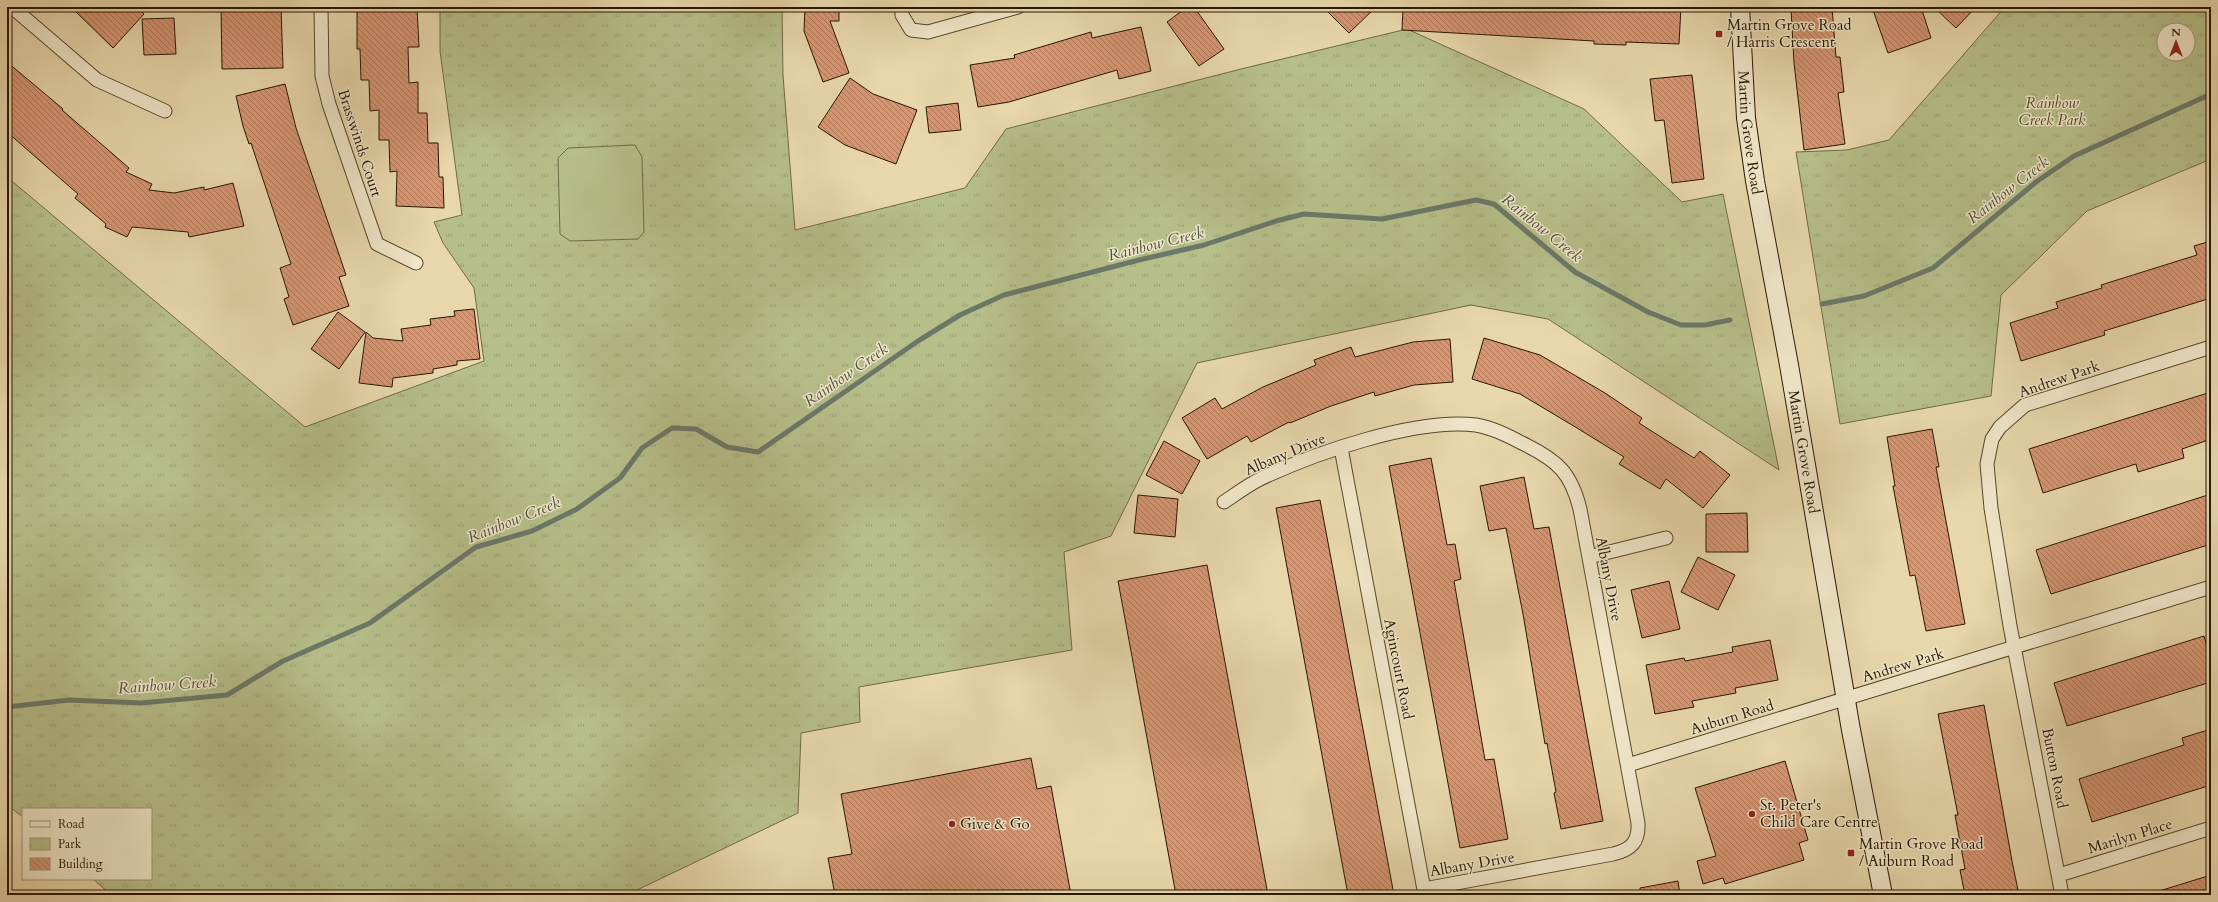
<svg xmlns="http://www.w3.org/2000/svg" width="2218" height="902" font-family="Cardo,serif">
<style>
.park{fill:url(#park-tufts);stroke:#706a46;fill-rule:evenodd}
.pitch{fill:#b6be89;stroke:#706a46}
.lines{fill:none;stroke-linecap:round;stroke-linejoin:round}
.stream{stroke:#6b7868;stroke-width:5}
.building{fill:url(#building-back-hatch);stroke:#291702}
.street-casing{stroke:#58472c;stroke-width:15}
.secondary-casing{stroke:#291702;stroke-width:20}
.street{stroke:#efe5c8;stroke-width:13}
.secondary{stroke:#efe5c8;stroke-width:18}
.poi-dot{fill:#8f2418;stroke:#efe5c8;stroke-width:1.5}
.labels{text-anchor:middle;dominant-baseline:central;stroke-width:3;stroke-linejoin:round;paint-order:stroke}
.poi-label{font-size:15px;fill:#291702;stroke:#efe5c8;text-anchor:start}
.park-label{font-size:15px;font-style:italic;fill:#53492a;stroke:#efe5c8}
.street-label{font-size:15px;fill:#291702;stroke:#efe5c8}
.water-label{font-size:16px;font-style:italic;fill:#50503e;stroke:#efe5c8}
</style>
<defs>
<pattern id="park-tufts" width="24" height="20" patternUnits="userSpaceOnUse"><rect width="24" height="20" fill="#b6be89"/><path d="M3 7l-1-3M5 7V3M7 7l1-3M15 17l-1-3M17 17v-4M19 17l1-3" fill="none" stroke="#9ca375"/></pattern>
<pattern id="building-back-hatch" width="6" height="6" patternUnits="userSpaceOnUse"><rect width="6" height="6" fill="#d79572"/><path d="M-1 5l2 2M0 0l6 6M5-1l2 2" fill="none" stroke="#ae795b"/></pattern>
</defs>
<rect width="100%" height="100%" fill="#e7d7ab"/>
<filter id="stains"><feTurbulence type="fractalNoise" baseFrequency=".005" numOctaves="4"/><feColorMatrix values="0 0 0 0 .2 0 0 0 0 .09 0 0 0 0 .02 0 0 0 .5 -.17"/></filter>
<radialGradient id="worn" r=".72"><stop offset=".6" stop-color="#630" stop-opacity="0"/><stop offset="1" stop-color="#630" stop-opacity=".3"/></radialGradient>
<path class="park" d="M440,7H782L783,75L795,230L965,188L1006,129L1245,68L1407,29L1584,109L1682,202L1723,194L1779,470L1548,319L1471,305L1197,363L1111,536L1064,552L1072,650L859,687L860,722L801,733L798,813L637,890L638,895H111L93,879H151V809H23V817L7,805V177L305,427L484,361L474,288L443,243L434,222L462,215L440,51Z
M2005,7H2211V159L2087,211L2001,295L1991,396L1840,424L1796,152L1847,150L1889,140ZM2164,30H2188V54H2164Z"/>
<path class="pitch" d="M635,145L642,157L644,232L638,239L570,241L560,234L558,158L568,148Z"/>
<g class="lines">
<path class="stream" d="M1822,304L1864,296L1933,268L2036,182L2074,156L2211,94
M7,707L69,700L141,703L227,695L283,661L370,623L476,547L532,531L577,509L620,478L642,448L672,428L696,429L727,447L758,452L918,341L960,315L1004,295L1139,260L1204,245L1276,221L1304,214L1382,219L1476,200L1494,204L1575,272L1648,312L1681,325H1705L1730,320"/>
</g>
<path class="building" d="M71,7H136L144,14L113,48Z
M221,7H281L283,68L222,69Z
M357,7H417L419,47H408L409,83L418,82V113H427L428,143H438L439,177H443L444,208L396,206L397,171L390,172L389,140H379V110L370,111L369,80H361L360,49H357Z
M805,7H839V21H830L849,73L823,82L804,31Z
M1187,7H1194L1224,49L1199,66L1167,22Z
M1323,7H1376L1349,33Z
M1403,7H1681L1679,44L1626,42V45L1594,44V41L1402,30Z
M1812,7H1832L1836,57H1840L1844,92L1838,93L1845,144L1804,150L1794,63L1791,9Z
M1880,7H1921L1931,38L1888,53L1873,10Z
M1934,7H1976L1956,28Z
M174,18L176,54L144,55L142,19Z
M1141,27L1151,71L1119,79L1117,70L1009,102L978,107L970,65L1015,58L1014,55L1091,32L1092,38Z
M7,62L63,109L62,110L129,168L126,172L152,184L149,190L174,193L204,187V190L233,183L244,226L189,237L188,232L132,227L127,237L105,227L106,224L75,198L78,194L7,132Z
M1692,75L1704,179L1672,183L1664,120L1655,121L1650,79Z
M850,78L873,94L917,110L896,164L845,145L818,127Z
M285,84L296,128L346,275L339,277L349,306L293,325L284,299L289,297L280,268L291,264L251,143L249,144L243,126L236,96Z
M958,103L961,130L929,133L926,107Z
M2211,241V298L2104,331L2105,335L2021,361L2010,323L2058,308L2056,302L2102,288L2101,285L2197,255L2194,246Z
M474,309L480,359L457,361V365L433,369V373L393,378L392,387L359,383L366,332L373,338L403,341L401,329L431,325L430,319L455,316L454,311Z
M338,312L365,332L339,369L311,349Z
M1484,338L1540,355L1605,393L1642,418L1639,423L1694,458L1700,451L1730,475L1703,508L1666,479L1660,489L1619,464L1624,457L1577,428L1520,394L1472,379Z
M1450,339L1453,382L1414,385L1375,396L1374,392L1331,406L1290,423L1289,422L1251,442L1247,436L1207,459L1182,418L1215,398L1222,409L1263,387L1316,365L1314,360L1351,347L1355,357L1413,342Z
M2211,392V439L2182,449L2184,458L2138,472L2136,464L2043,493L2029,449Z
M1932,429L1939,467H1936L1965,624L1926,631L1915,575L1910,576L1893,486H1895L1887,437Z
M1164,441L1200,461L1182,494L1146,475Z
M1431,458L1447,545L1455,544L1461,579L1454,581L1485,760L1494,759L1508,839L1460,848L1389,466Z
M1524,477L1534,529L1549,527L1603,821L1561,829L1554,793L1556,792L1547,743L1545,744L1523,614L1506,528L1489,531L1480,486Z
M2211,494V544L2051,594L2036,550Z
M1138,495L1178,499L1175,537L1134,533Z
M1320,500L1348,649L1394,895H1348L1276,508Z
M1747,513L1748,552H1706V514Z
M1698,557L1735,575L1718,610L1681,592Z
M1207,565L1268,895H1176L1118,581Z
M1669,581L1680,629L1642,638L1631,590Z
M2204,636L2211,660V682L2067,726L2054,683Z
M1770,640L1778,680L1735,688L1736,693L1692,701L1694,707L1655,714L1646,665L1684,658L1685,661L1733,652L1732,647Z
M1984,705L2012,861L2019,895H1965L1960,870L1965,869L1955,815H1958L1938,714Z
M2211,729V785L2092,822L2079,779L2184,745L2182,738Z
M1031,758L1037,789L1051,786L1071,895H835L828,858L852,854L841,794Z
M1785,761L1808,840L1799,843L1804,860L1725,884L1723,878L1703,884L1697,861L1716,856L1695,788Z
M2211,875V895H2156V892Z
M1678,881L1680,895H1640V888Z"/>
<g class="lines">
<g class="street-casing">
<path id="street" d="M12,7L97,80L165,111
M321,7L322,76L329,104L377,244L416,263
M902,7V15L911,30L928,32L1018,7
M1341,448L1425,895
M1224,502C1236,494 1248,485 1260,479C1315,453 1415,418 1476,425C1494,428 1510,437 1526,445C1558,461 1571,473 1580,509L1638,823C1639,842 1631,850 1613,854L1424,889
M1589,557L1666,538
M1628,765L2211,587
M2059,875L2211,828
M2062,895L2010,626L1991,508L1987,464L1992,439L2000,427L2025,405L2211,347"/>
</g>
<g class="secondary-casing">
<g id="secondary">
<path id="s1" d="M1740,7L1746,118L1755,181L1789,365L1851,730L1883,895"/>
</g>
</g>
<use href="#street" class="street"/>
<use href="#secondary" class="secondary"/>
</g>
<g class="poi-dot">
<rect x="1715" y="30" width="8" height="8" rx="2"/>
<circle cx="1752" cy="814" r="4"/>
<circle cx="952" cy="824" r="4"/>
<rect x="1847" y="849" width="8" height="8" rx="2"/>
</g>
<g class="labels">
<g class="poi-label">
<text x="1727" y="25">Martin Grove Road<tspan x="1727" dy="17">/ Harris Crescent</tspan></text>
<text x="1760" y="805">St. Peter's<tspan x="1760" dy="17">Child Care Centre</tspan></text>
<text x="960" y="824">Give &amp; Go</text>
<text x="1859" y="844">Martin Grove Road<tspan x="1859" dy="17">/ Auburn Road</tspan></text>
</g>
<g class="park-label">
<text x="2052" y="103">Rainbow<tspan x="2052" dy="17">Creek Park</tspan></text>
</g>
<g class="street-label">
<text stroke="none"><textPath href="#s1" startOffset="126">Martin Grove Road</textPath></text>
<text transform="translate(360 143) rotate(72)">Brasswinds Court</text>
<text transform="translate(2059 379) rotate(-19)">Andrew Park</text>
<text stroke="none"><textPath href="#s1" startOffset="450">Martin Grove Road</textPath></text>
<text transform="translate(1285 454) rotate(-23)">Albany Drive</text>
<text transform="translate(1609 579) rotate(79)">Albany Drive</text>
<text transform="translate(1903 665) rotate(-17)">Andrew Park</text>
<text transform="translate(1399 669) rotate(79)">Agincourt Road</text>
<text transform="translate(1732 717) rotate(-17)">Auburn Road</text>
<text transform="translate(2055 768) rotate(79)">Button Road</text>
<text transform="translate(2130 836) rotate(-17)">Marilyn Place</text>
<text transform="translate(1472 864) rotate(-10)">Albany Drive</text>
</g>
<g class="water-label">
<text transform="translate(2008 190) rotate(-38)">Rainbow Creek</text>
<text transform="translate(1542 228) rotate(39)">Rainbow Creek</text>
<text transform="translate(1156 244) rotate(-14)">Rainbow Creek</text>
<text transform="translate(846 375) rotate(-35)">Rainbow Creek</text>
<text transform="translate(514 520) rotate(-22)">Rainbow Creek</text>
<text transform="translate(167 685) rotate(-4)">Rainbow Creek</text>
</g>
</g>
<rect width="2218" height="902" fill="none" stroke="#e7d7ab" stroke-width="24"/>
<rect x="8" y="8" width="2202" height="886" fill="none" stroke="#291702" stroke-width="2"/>
<rect x="12" y="12" width="2194" height="878" fill="none" stroke="#291702"/>
<rect x="22" y="808" width="130" height="72" fill="#efe5c8" stroke="#a09379"/>
<rect x="30" y="821" width="20" height="6" fill="#efe5c8" stroke="#a09379"/>
<text x="58" y="828" font-size="12" fill="#291702">Road</text>
<rect x="30" y="838" width="20" height="12" fill="url(#park-tufts)" stroke="#a09379"/>
<text x="58" y="848" font-size="12" fill="#291702">Park</text>
<rect x="30" y="858" width="20" height="12" fill="url(#building-back-hatch)" stroke="#a09379"/>
<text x="58" y="868" font-size="12" fill="#291702">Building</text>
<g transform="translate(2176 42)"><circle r="19" fill="#efe5c8" stroke="#a09379"/>
<path d="M0-3L7 15L0 10L-7 15Z" fill="#8f2418"/>
<text y="-6" font-size="11" font-weight="bold" text-anchor="middle" fill="#291702">N</text>
</g>
<rect width="100%" height="100%" filter="url(#stains)"/>
<rect width="100%" height="100%" fill="url(#worn)"/>
</svg>
